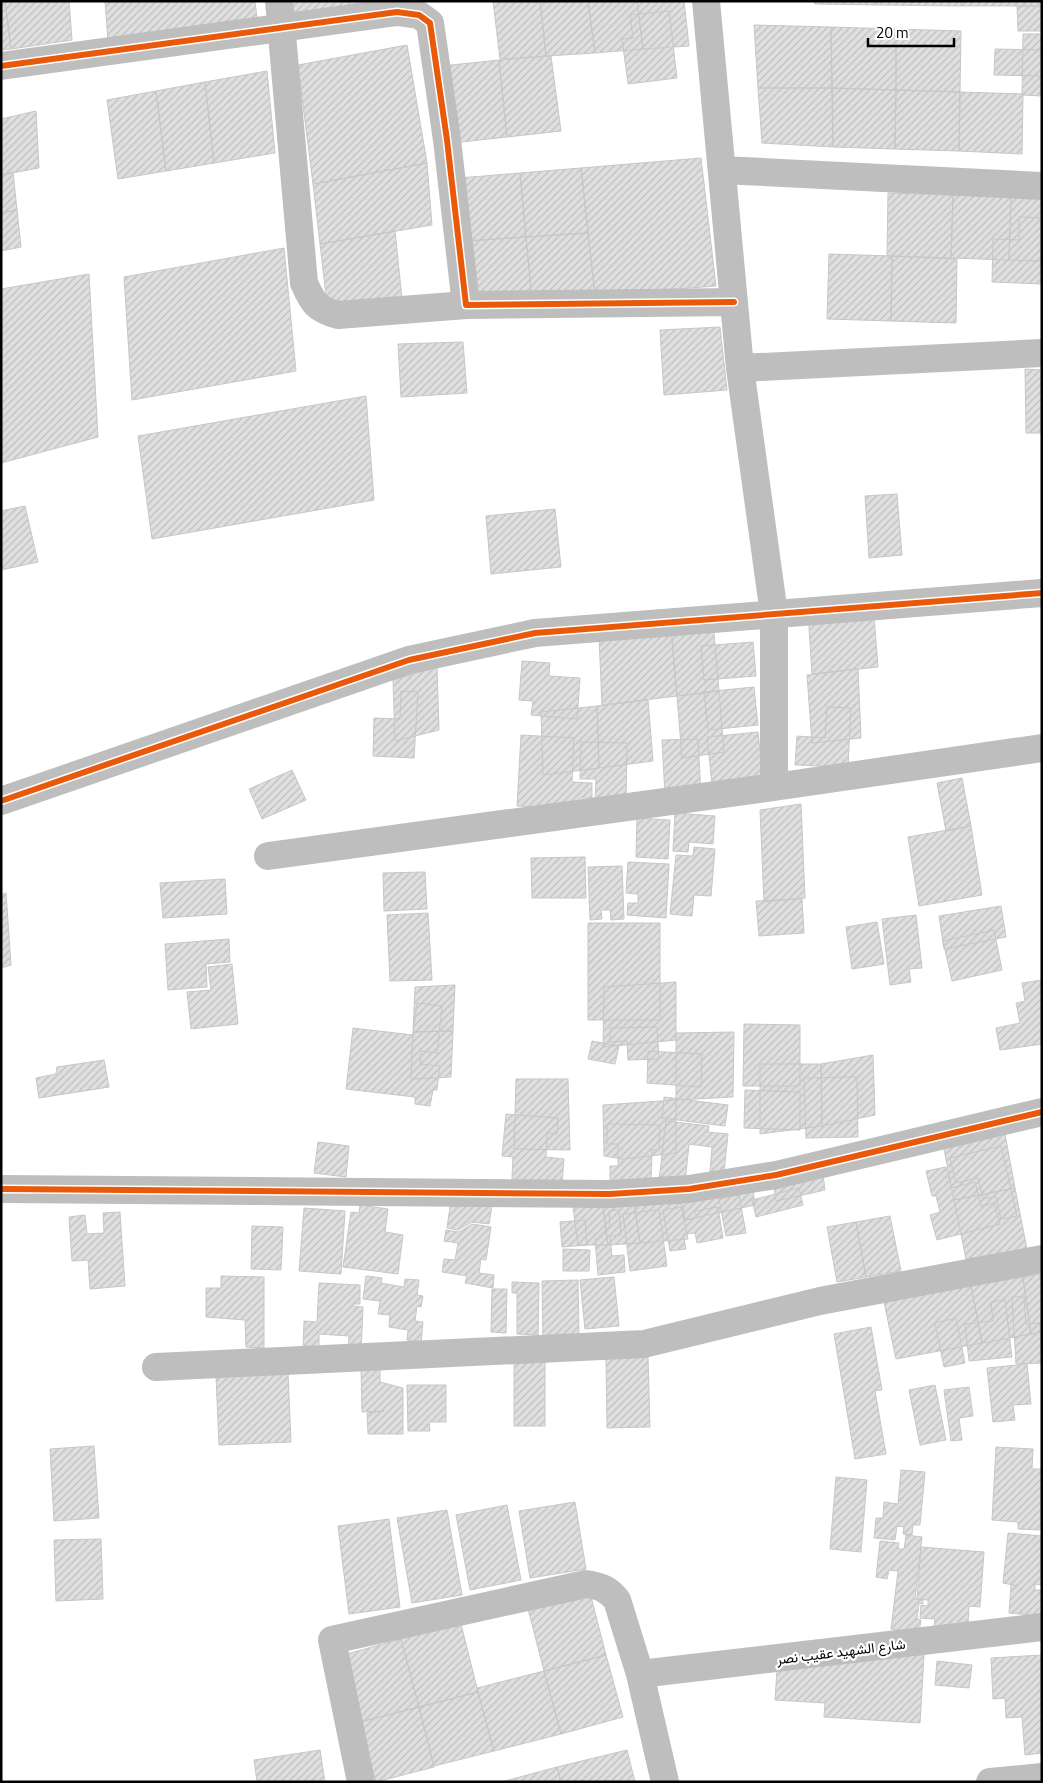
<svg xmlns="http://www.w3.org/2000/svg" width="1043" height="1783" font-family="'Titillium Web',Vazirmatn,sans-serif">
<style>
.building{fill:url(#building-hatch);stroke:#c7c7c7}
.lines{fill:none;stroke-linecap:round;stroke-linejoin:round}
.minor{stroke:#bebebe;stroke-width:28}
.cycleway-casing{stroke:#fff;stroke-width:9}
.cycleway{stroke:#e8590c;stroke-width:6}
.labels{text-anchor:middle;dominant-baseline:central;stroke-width:4.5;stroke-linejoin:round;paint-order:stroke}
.street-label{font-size:14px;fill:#000;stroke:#fff}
</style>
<defs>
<pattern id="building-hatch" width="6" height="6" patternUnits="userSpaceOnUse" patternTransform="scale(1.25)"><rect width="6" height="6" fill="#dfdfdf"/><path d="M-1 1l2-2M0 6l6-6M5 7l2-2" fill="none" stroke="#bebebe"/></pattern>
</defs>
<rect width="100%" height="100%" fill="#fff"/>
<path class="building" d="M1,1H5L11,49L1,50Z
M5,1H69L72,40L11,49Z
M105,1H255L259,36L108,42Z
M289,1H401L293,29Z
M493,1H540L546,56L500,59Z
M540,1H588L595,53L546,56Z
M588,1H637L643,49L595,53Z
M637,1H684L689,46L643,49Z
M814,1H877V5L815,4Z
M877,1H961V6L877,5Z
M961,1H1025V6H961Z
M1025,1H1042V7L1025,6Z
M1042,5V31H1018L1017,6Z
M669,11L677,78L628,84L622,39L633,38L630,15Z
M754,25L831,27L832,88H758Z
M831,27L896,29V90L832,88Z
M896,29L961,31L960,92L896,90Z
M1023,34H1042V96L1022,95Z
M407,45L427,163L313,184L298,65Z
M995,49L1042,50V76L994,75Z
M551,56L561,131L507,137L499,60Z
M499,60L507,137L453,143L442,66Z
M267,71L275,153L214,163L205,82Z
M205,82L214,163L166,171L156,91Z
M758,88H832L833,147L762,143Z
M832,88L896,90L895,149L833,147Z
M896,90L960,92L959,151L895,149Z
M156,91L166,171L118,179L107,100Z
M960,92L1023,94L1022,154L959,151Z
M36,111L39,168L1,175V119Z
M701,158L716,286L595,295L581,168Z
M427,163L432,225L320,244L313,184Z
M581,168L588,233L526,237L520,173Z
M13,172L17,210L1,213V175Z
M520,173L526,237L466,241L459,178Z
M888,193L953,195L951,258L887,256Z
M953,195L1011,197L1009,260L951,258Z
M1011,197L1042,198V261L1009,260Z
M17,210L21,247L1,251V213Z
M1019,217L1042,218V284L992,282L993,239L1019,240Z
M395,231L403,308L328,313L320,244Z
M588,233L595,295L532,299L526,237Z
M526,237L532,299L473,303L466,241Z
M284,248L296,371L132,400L124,277Z
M829,254L892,256L891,321L827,319Z
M892,256L957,259L956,323L891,321Z
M89,274L98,437L1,463V289Z
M720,327L727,390L664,395L660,330Z
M463,342L467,393L401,397L398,344Z
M1025,369L1042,370V433H1026Z
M366,396L374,500L152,539L138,436Z
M897,494L902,555L869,558L865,496Z
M25,506L38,562L1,570V511Z
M555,509L561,567L491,574L486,516Z
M873,604L878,667L812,674L808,612Z
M713,622L719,691L677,696L671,628Z
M671,628L677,696L602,705L599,637Z
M753,642L756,676L704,680L701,646Z
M522,661L550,663L549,676L580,678L577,719L531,715L533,701L519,700Z
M437,667L439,730L395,741L393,680Z
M858,669L861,738L812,743L807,675Z
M754,687L758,725L708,730L704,692Z
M401,691L418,692L414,758L373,756L374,718L400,719Z
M719,691L724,752L682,758L677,696Z
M648,700L653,761L599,768L597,706Z
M597,706L599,768L543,775L541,712Z
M827,707L851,708L848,767L795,765L797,736L825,738Z
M758,732L763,780L712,785L707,737Z
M521,735L574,738L572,782L592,783V798H579V809L517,806Z
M698,739L701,794L665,796L662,740Z
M581,742L627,743L626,802L595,801L596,779H580Z
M292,770L306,800L262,819L249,789Z
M962,778L971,826L946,831L937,783Z
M801,804L805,898L764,902L760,810Z
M675,813L715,816L713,844L689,842L688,852L673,851Z
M637,818L670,820L668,859L636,857Z
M971,826L982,895L919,906L908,837Z
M694,847L715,849L711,896L694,895L692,916L670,914L676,855L693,856Z
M585,857L586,898H532L531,858Z
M628,862L669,864L666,918L627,915L628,903H638V894L626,893Z
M622,866L624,919L611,920L610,910H601L602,919L590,920L588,867Z
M425,872L427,909L384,911L383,873Z
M225,879L227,914L163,918L160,883Z
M6,893L11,965L1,968V895Z
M802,899L804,933L759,936L756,901Z
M1001,906L1006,937L944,949L939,916Z
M428,913L432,980L390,981L387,915Z
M916,915L922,968L909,969L911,982L890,985L882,919Z
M877,922L884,964L852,969L846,927Z
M588,923H660V1020H588Z
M994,930L1002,970L952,981L943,941Z
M229,939L230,962L206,964L207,987L168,990L165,944Z
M232,964L238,1024L191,1029L187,992L211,990L208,967Z
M1042,980V1044L1000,1050L996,1028L1020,1023L1016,1003L1025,1001L1022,983Z
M676,982V1040L603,1047L604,987Z
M455,985L453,1031L413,1032L415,987Z
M417,1003L442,1006L437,1053L421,1051L420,1064L440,1066L437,1090H433L430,1106L415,1104V1097L346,1089L353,1028L413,1035Z
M744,1024L800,1025V1086H743Z
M657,1027L659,1059L628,1060L627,1041L610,1042V1028Z
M453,1031L451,1077L411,1079L413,1032Z
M734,1032L733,1097L676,1100V1033Z
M592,1041L619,1046L615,1064L588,1059Z
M648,1051L702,1054L701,1087L647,1083Z
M873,1055L875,1115L822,1126L821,1064Z
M104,1060L109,1087L39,1098L36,1078L56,1074L57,1067Z
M760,1064H821L822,1126L760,1134Z
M857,1077L858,1137L806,1138L804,1078Z
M516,1079H568L570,1150L514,1149Z
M745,1090L800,1092V1130L744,1128Z
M664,1097L728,1105L725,1126L662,1118Z
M676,1100V1153L623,1159L604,1156L603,1105Z
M506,1114L558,1118L557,1134L547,1133L546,1157L564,1159L562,1183L512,1179L513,1157L502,1156Z
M666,1121L709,1126L708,1132L728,1134L724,1173L710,1172L712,1147L689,1144L685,1183L659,1180Z
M607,1124L660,1125L659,1150H652L651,1185L610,1184V1166H618V1144H607Z
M1004,1129L1015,1188L954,1200L942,1139Z
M318,1142L349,1146L346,1177L314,1173Z
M1001,1146L1017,1216L1001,1219L996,1197L983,1199L978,1178L956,1183L950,1158Z
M821,1160L825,1190L776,1201L771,1168Z
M946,1167L951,1188L975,1182L981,1206L994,1203L1000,1224L937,1240L930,1215L940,1212L936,1196H932L926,1171Z
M751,1175L755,1205L684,1220L678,1187Z
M678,1187L688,1239L640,1243L632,1189Z
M799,1188L803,1205L756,1217L752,1200Z
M1015,1188L1027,1249L966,1259L954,1200Z
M632,1189L640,1243L608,1245L601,1191Z
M601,1191L608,1245H578L571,1192Z
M739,1195L746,1233L726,1236L719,1199Z
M451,1200L492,1205L489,1224L472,1222L458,1230L447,1228Z
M360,1205L388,1209L385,1232L403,1235L398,1274L343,1267L351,1212L359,1213Z
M683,1207L685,1220L697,1218L695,1211L718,1207L723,1238L697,1243L695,1233L683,1234L686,1249L670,1251L663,1210Z
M304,1208L345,1211L341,1274L299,1271Z
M619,1210L621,1235L610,1236L612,1256L624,1255L625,1272L598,1275L595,1240L610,1226L609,1211Z
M659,1210L667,1266L630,1271L623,1214Z
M120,1212L125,1286L90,1289L88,1260L72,1261L69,1217L85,1215L87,1234L104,1233L103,1213Z
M890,1216L901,1271L866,1277L856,1222Z
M585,1220L587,1245L562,1247L560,1222Z
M856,1222L866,1277L837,1282L827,1227Z
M472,1224L491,1227L486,1260L481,1259L479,1273L494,1275L493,1288L465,1283L467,1276L442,1272L444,1259L455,1260L458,1243L444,1241L446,1230L459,1232Z
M252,1226L283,1227L281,1270L251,1269Z
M563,1249L590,1250L589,1271H563Z
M1042,1274V1332L1031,1334L1023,1277Z
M221,1276L264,1277V1348L246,1347L245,1320L206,1317V1288H221Z
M366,1276L382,1278L381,1283L404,1287L405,1279L419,1280L417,1295L423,1296L421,1307L417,1306L415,1321L423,1322L421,1342L407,1340L408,1330L389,1327L390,1315L378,1314L380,1301L363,1299Z
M614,1277L619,1326L585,1329L580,1280Z
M1023,1277L1031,1334L982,1343L971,1286Z
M578,1280L579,1340H543L542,1281Z
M512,1282L539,1283L538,1335L517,1334V1293H512Z
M319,1283L360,1285V1304H353V1306L363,1307L361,1352H348L349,1336L319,1334V1352L303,1351L304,1321L317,1322Z
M971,1286L982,1343L896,1359L884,1302Z
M492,1289H507L506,1333L491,1332Z
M1012,1297H1024L1026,1324L1040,1323L1042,1363L1016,1364Z
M1005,1300L1012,1357L969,1361L965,1324L993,1321L991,1302Z
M956,1318L965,1363L944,1367L935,1323Z
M871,1327L882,1390L875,1391L886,1454L855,1459L834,1334Z
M648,1357L650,1427L607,1428L606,1358Z
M545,1360V1426H514V1361Z
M1027,1364L1031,1404L1013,1405L1015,1420L993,1422L987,1368Z
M380,1368V1382L403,1388V1434H368L367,1413L384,1411L362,1412L361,1369Z
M288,1373L291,1442L219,1445L216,1376Z
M407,1385H446V1422H429L430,1431H408Z
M935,1385L946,1440L920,1445L909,1390Z
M969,1387L973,1416L959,1418L962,1440L951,1441L944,1390Z
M94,1446L99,1518L54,1521L50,1449Z
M996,1447L1033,1449L1032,1469H1042V1530L1018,1529V1522L992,1520Z
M901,1470L925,1472L920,1525H913L912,1535L903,1534L904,1527L897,1526L895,1540L874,1538L876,1518H883L884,1502L898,1504Z
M836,1477L867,1480L861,1552L830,1549Z
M575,1502L586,1569L530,1578L519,1511Z
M507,1505L521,1580L470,1590L456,1515Z
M447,1510L462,1595L412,1603L397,1518Z
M389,1519L400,1607L349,1614L338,1526Z
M1008,1533L1042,1536V1585L1035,1584V1590H1042V1616L1009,1613L1011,1585L1018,1586L1003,1583Z
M906,1535L922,1537L915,1599L923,1600V1604L919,1603L917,1619L921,1620L919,1633L891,1629L898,1571L889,1570L887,1579L876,1577L880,1541L899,1543L898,1549H904Z
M101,1539L103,1599L56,1601L54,1540Z
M921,1547L984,1552L980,1607L969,1606L968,1623L962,1622L959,1635L933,1633L935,1619L920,1618L921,1605L928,1606V1600L917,1599Z
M590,1593L606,1655L544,1671L528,1609Z
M461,1624L478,1692L419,1707L401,1639Z
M401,1639L419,1707L360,1722L343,1655Z
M822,1649L924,1655L920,1723L824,1717L825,1703L775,1700L778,1654Z
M606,1655L623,1717L561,1734L544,1671Z
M1042,1655V1753L1025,1755L1022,1717L1006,1718L1005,1698L993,1699L991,1658Z
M937,1661L972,1665L969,1688L935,1685Z
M544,1671L561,1734L494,1751L477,1688Z
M478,1692L494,1751L434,1766L419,1707Z
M419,1707L434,1767L376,1782L360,1722Z
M320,1750L325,1782H257L254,1760Z
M627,1750L635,1782H561L557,1767Z
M557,1767L561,1782H501Z"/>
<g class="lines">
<path class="minor" d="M279,1L304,283C313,303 316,309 338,315L466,305
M706,1L740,368L774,614V787
M1,66L397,12L419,15L430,23L447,140L466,305L734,302
M722,170L1042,186
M740,368L1042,353
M1,801L409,660L535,633L1042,593
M268,856L774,787L1042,748
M2,1189L610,1194L689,1189L776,1175L1042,1112
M156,1367L644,1344L820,1301L1042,1259
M640,1674L1042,1627
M361,1782L332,1640L586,1584C600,1586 608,1589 617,1600L640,1674L665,1782
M990,1782L1042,1777"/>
<g class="cycleway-casing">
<path id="cycleway" d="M1,66L397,12L419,15L430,23L447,140L466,305L734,302
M1,801L409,660L535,633L1042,593
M2,1189L610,1194L689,1189L776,1175L1042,1112"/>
</g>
<use href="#cycleway" class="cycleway"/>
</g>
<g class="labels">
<g class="street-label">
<text transform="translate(841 1651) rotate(-7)">شارع الشهيد عقيب نصر</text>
</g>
</g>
<rect width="1043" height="1783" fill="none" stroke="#000000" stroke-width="5"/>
<path d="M868 38v8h86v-8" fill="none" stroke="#000000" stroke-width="2.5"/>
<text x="876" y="38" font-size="15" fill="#000000" stroke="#ffffff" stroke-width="4" paint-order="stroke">20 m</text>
</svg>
